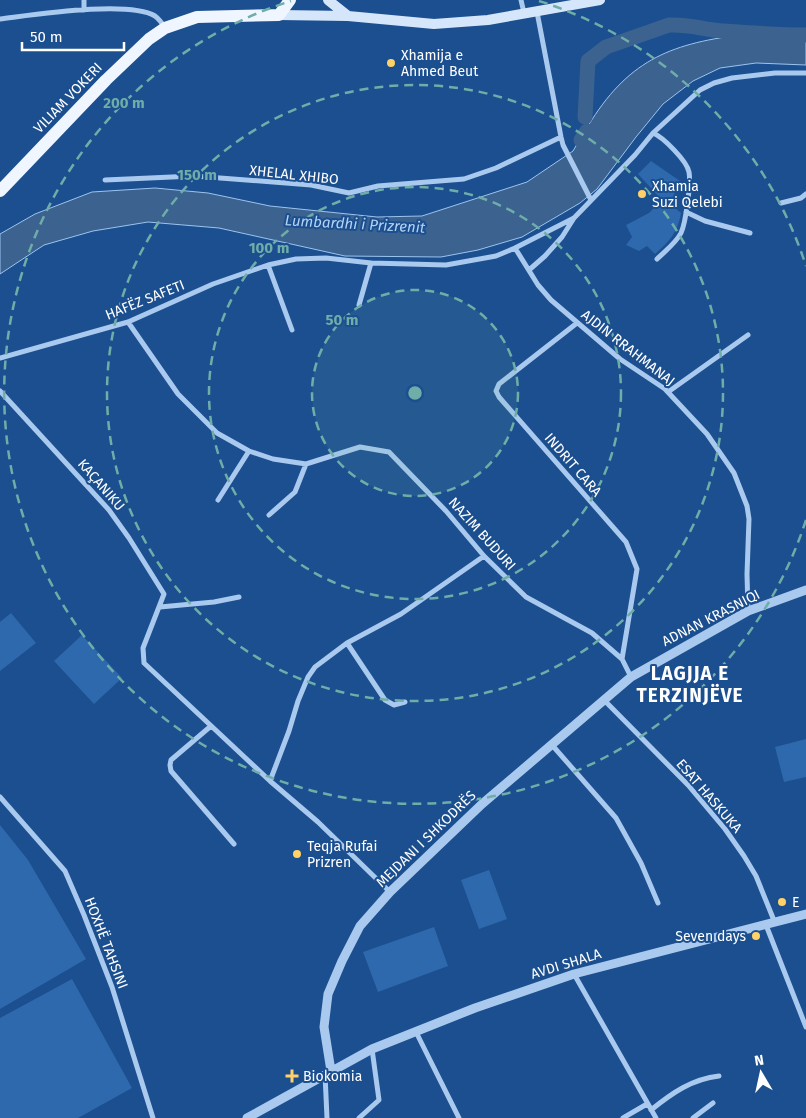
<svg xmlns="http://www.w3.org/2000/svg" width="806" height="1118" font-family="'Fira Sans',sans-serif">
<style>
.green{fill:#2e69ad}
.water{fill:#3c6290;stroke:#9cc4f0}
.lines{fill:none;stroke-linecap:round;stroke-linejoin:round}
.canal{stroke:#3c6290;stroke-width:15}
.minor{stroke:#a9c9ee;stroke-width:5}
.tertiary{stroke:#a9c9ee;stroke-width:9}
.secondary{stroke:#d6e6fa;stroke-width:10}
.primary{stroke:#f0f6ff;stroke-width:12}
.ring{fill:none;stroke:#6fada8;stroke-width:2.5;stroke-dasharray:9 6}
.poi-dot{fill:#ffd166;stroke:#1b4f8f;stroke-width:2}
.labels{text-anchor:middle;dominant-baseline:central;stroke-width:4;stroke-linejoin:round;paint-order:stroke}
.poi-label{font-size:14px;fill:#fff;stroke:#1b4f8f;text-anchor:start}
.street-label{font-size:14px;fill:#fff;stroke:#1b4f8f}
.water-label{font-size:15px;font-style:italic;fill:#b5d3f5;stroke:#1b4f8f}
.district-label{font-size:19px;font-weight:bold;letter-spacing:1px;fill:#fff;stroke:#1b4f8f}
.centre{fill:#6fada8;stroke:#1b4f8f;stroke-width:2.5}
.ring-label{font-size:15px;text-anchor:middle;font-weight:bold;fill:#6fada8;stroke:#1b4f8f;stroke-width:4;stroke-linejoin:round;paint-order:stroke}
</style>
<rect width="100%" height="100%" fill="#1b4f8f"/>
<path class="green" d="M651,161L680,181L670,204L681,213C678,232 669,242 655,254L647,246L639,251L626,245L632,237L626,225L649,213L662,200L638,174Z
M11,613L36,643L0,671V622Z
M82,635L122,678L94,704L54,661Z
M806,739V777L784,782L775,747Z
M0,825L28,860L86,959L0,1009Z
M489,870L507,919L479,929L461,880Z
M434,927L448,966L378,992L363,952Z
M72,979L132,1088L78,1118H0V1018Z"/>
<path class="water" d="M740,35L792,39L804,38L806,40V65L756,63L720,68L693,81L663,104L636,137L597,189L580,203L522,237L478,250L441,257L345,256L219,228L148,222L93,231L44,245L0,274V234L35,214L92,192L155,188L208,193L270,206L377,217L422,216L527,182L573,151L580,139L584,141L590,131L588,126C627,62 668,44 740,35Z"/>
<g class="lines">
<path class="canal" d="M585,117L588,61L606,47L669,25C691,24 703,30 724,31C751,33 779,35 806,35
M581,140L587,131"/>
<path class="minor" d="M521,0L524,13
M84,10V0
M537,12L561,137L563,145L591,200
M0,19C33,15 128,0 155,16C159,19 162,23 165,28
M653,133C663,137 687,161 689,172C691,183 686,222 681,233C676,243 665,251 657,259
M105,180L194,176L311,185L349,193L378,186L464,179L496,168L561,137
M781,203L801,198L806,194
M686,212L705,221L750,233
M515,248L538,285L551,300L620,359L665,389L707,434L734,473L747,506L749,519L747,574L748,611
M268,265L292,330
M529,270L545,256L562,237L574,218L635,155L653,133L700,90L714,83L732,78L775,73H806
M359,305L371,263
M128,322L178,394L217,433L249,451L273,459L306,464L360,447L389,452L446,511L484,556L526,597L592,633L622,659L631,677
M577,323L499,384L496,391L499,397L626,542L637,569L622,659
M0,358L128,322L213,284L268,265L296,259L326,258L371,263L446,265L496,256L515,248L574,218
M0,391L109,510L129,538L164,594L143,648L144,663L270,781L318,822L390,892
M668,392L748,335
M218,500L249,451
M269,515L295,492L306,464
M160,607L214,602L239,597
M347,643L385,700L394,705L405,702
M604,700L688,785L725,829L744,856L756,876L775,923
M211,726L171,760L170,765L171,771L234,844
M552,745L616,818L641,863L658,903
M270,781L289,731L298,701L308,677L315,667L347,643L401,614L484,556
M0,797L65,871L84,915L112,987L153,1118
M766,925L806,1027
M574,974L656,1118
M416,1032L459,1118
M325,1074L327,1118
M651,1110C672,1093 692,1079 719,1076
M359,1118L379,1100L372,1049
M623,1118L647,1104
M693,1118L713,1103"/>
<path class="tertiary" d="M331,1071L324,1027L328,994L342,961L360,926L390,892L482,804L631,677L748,611L806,590
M247,1118L372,1049L475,1008L574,974L806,914"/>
<path class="secondary" d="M328,0L348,16
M279,15L348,16L434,24L488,20L600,0"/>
<path class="primary" d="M0,191L106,80L149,39L165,28L197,17L279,15L290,0"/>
</g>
<circle cx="415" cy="393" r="103" fill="#6fada8" fill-opacity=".12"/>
<g class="ring">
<circle cx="415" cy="393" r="103"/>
<circle cx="415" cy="393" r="206"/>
<circle cx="415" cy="393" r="308"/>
<path d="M806 520A411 411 0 1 1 291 1M539 1A411 411 0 0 1 806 266"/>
</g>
<g class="poi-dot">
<circle cx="391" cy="63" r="5"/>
<circle cx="642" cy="194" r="5"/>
<circle cx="297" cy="854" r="5"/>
<circle cx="782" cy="902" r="5"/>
<circle cx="756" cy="936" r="5"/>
<path d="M289.5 1068.5h5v5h5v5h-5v5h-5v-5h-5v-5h5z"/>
</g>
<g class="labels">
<g class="poi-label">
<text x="401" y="55">Xhamija e<tspan x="401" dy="16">Ahmed Beut</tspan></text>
<text x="652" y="186">Xhamia<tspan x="652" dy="16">Suzi Qelebi</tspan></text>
<text x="307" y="846">Teqja Rufai<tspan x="307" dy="16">Prizren</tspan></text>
<text x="792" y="902">E</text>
<text x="746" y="936" text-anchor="end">Seven days</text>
<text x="303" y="1076">Biokomia</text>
</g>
<g class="street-label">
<text transform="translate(68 98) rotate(-46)">VILIAM VOKERI</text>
<text transform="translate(294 175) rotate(6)">XHELAL XHIBO</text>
<text transform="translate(145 300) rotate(-22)">HAFËZ SAFETI</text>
<text transform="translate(628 348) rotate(38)">AJDIN RRAHMANAJ</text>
<text transform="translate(573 465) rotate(49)">INDRIT CARA</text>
<text transform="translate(101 485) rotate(49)">KAÇANIKU</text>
<text transform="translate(482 534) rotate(48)">NAZIM BUDURI</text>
<text transform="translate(711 618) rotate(-27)">ADNAN KRASNIQI</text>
<text transform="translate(709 796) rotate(49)">ESAT HASKUKA</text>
<text transform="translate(426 839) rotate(-44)">MEJDANI I SHKODRËS</text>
<text transform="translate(106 943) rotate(69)">HOXHË TAHSINI</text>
<text transform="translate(566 964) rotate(-17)">AVDI SHALA</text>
</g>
<g class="water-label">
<text transform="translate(355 224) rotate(3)">Lumbardhi i Prizrenit</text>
</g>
<g class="district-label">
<text x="690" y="673">LAGJJA E<tspan x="690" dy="22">TERZINJËVE</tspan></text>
</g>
</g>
<circle cx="415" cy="393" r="8" class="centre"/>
<g class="ring-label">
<text x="124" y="108">200 m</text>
<text x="197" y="180">150 m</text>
<text x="269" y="253">100 m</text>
<text x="342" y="325">50 m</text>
</g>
<g transform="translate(761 1073) rotate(351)" stroke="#1b4f8f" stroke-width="4" paint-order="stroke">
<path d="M0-4L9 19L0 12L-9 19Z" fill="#ffffff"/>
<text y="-8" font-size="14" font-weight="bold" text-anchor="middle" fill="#ffffff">N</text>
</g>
<path d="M22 42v8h102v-8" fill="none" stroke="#ffffff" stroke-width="2.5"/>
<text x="30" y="42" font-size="15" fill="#ffffff" stroke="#1b4f8f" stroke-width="4" paint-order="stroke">50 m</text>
</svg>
